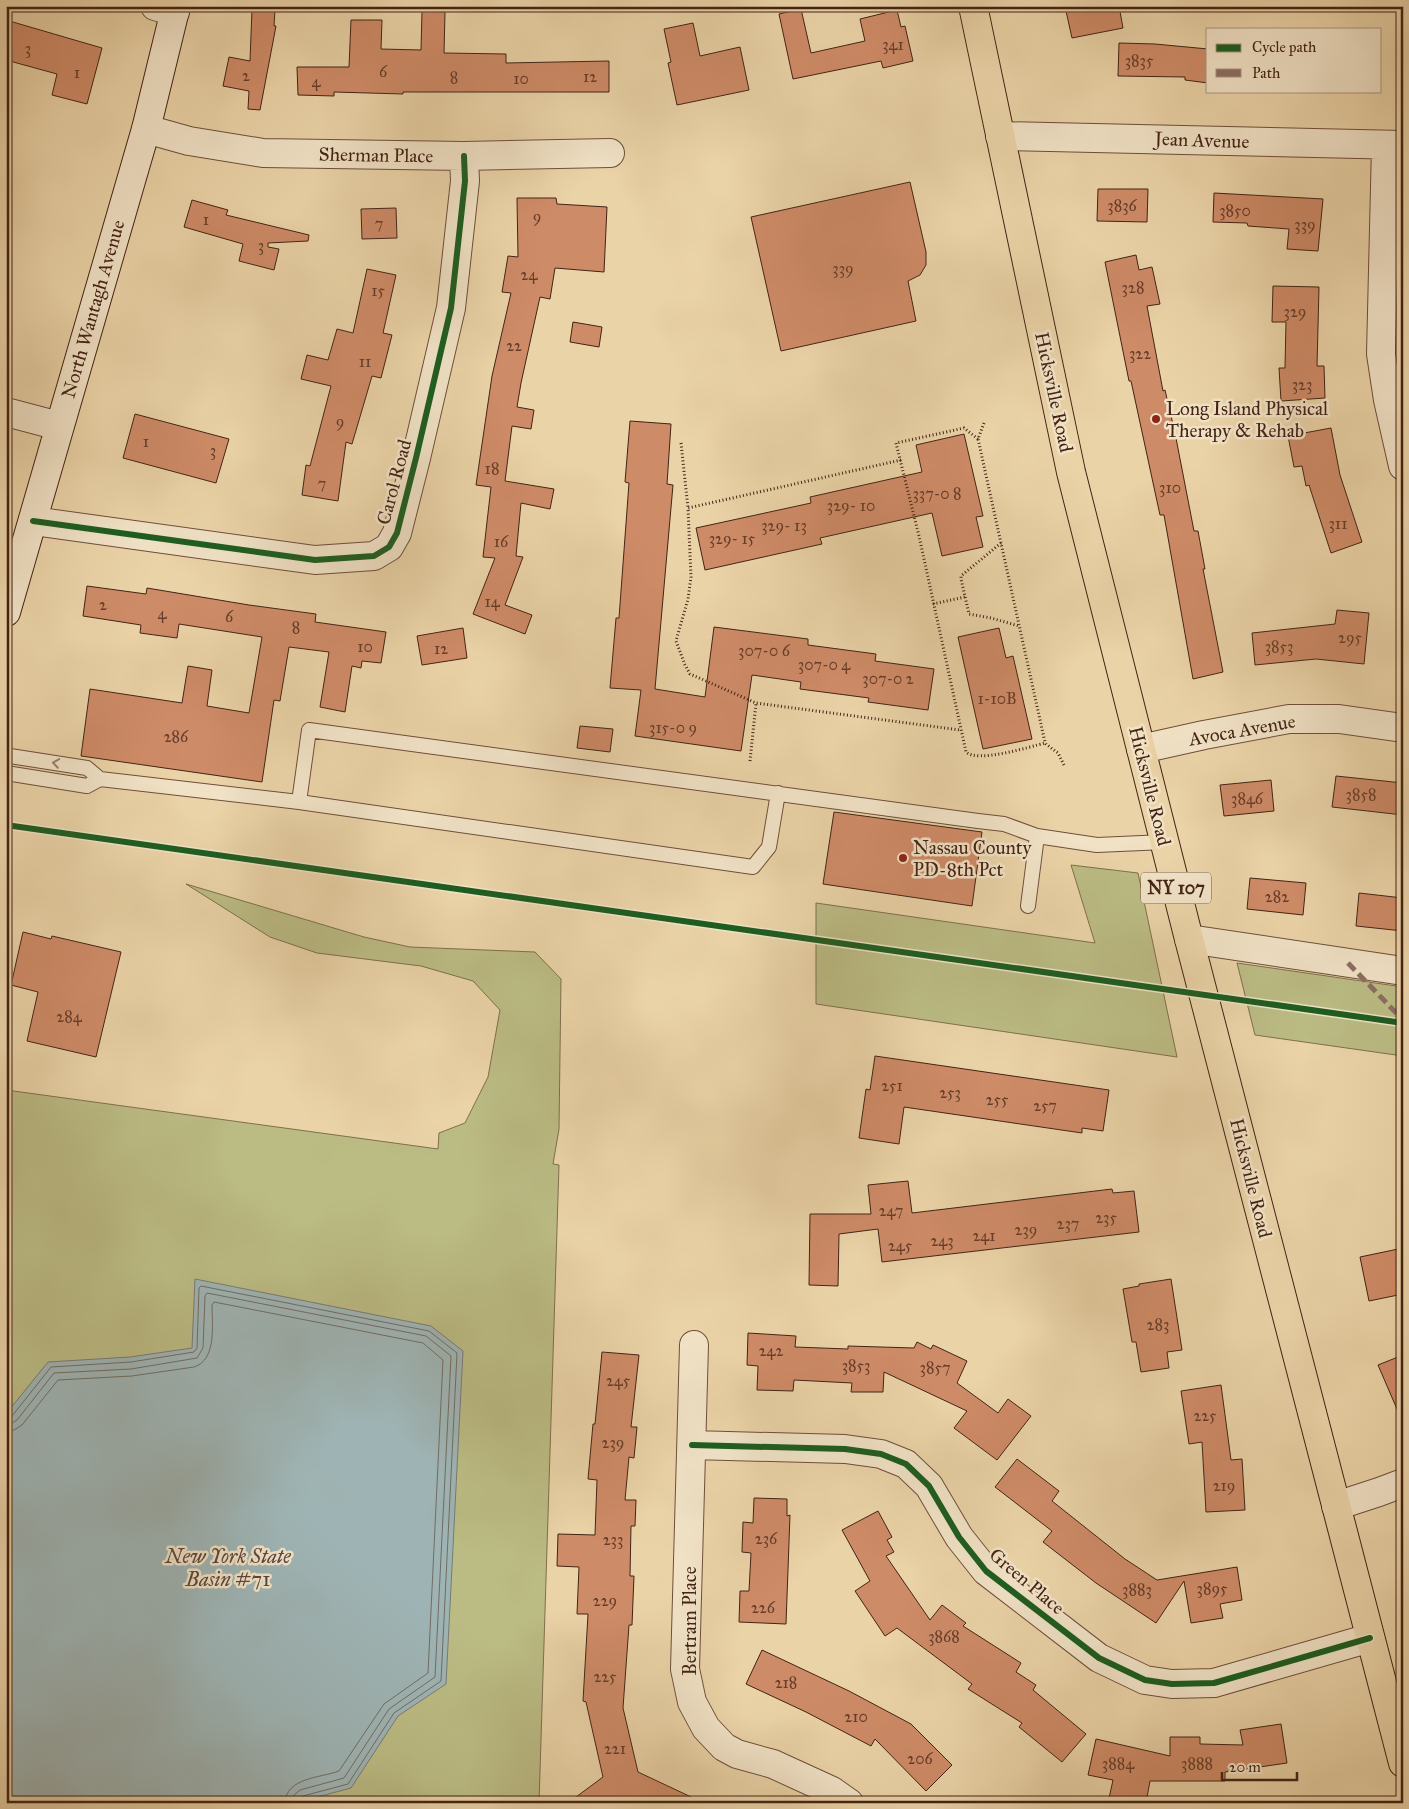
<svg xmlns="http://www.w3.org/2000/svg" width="1409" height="1809" font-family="'IM FELL Great Primer',serif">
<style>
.green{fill:#bbbb84;stroke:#7f6f4c}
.water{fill:#9eb4b4;stroke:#7a7a74}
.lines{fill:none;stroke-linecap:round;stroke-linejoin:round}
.shore{stroke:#706c64;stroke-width:1}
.building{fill:#ce8b67;stroke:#432315}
.lane-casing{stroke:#6d4f3a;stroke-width:16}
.street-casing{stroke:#6d4f3a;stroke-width:30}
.secondary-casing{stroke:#432315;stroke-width:30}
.primary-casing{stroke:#432315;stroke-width:30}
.path{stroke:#432315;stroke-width:3;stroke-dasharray:1 2.5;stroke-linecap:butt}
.lane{stroke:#f1e2c6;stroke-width:14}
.street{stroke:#f1e2c6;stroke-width:28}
.secondary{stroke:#f1e2c6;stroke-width:28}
.primary{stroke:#ead3a7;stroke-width:28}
.quiet{stroke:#8d6e63;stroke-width:5;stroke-dasharray:10 5;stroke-linecap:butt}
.cycleway-casing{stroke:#f1e2c6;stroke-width:9}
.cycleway{stroke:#1b5e20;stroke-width:6}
.oneway{stroke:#9a826e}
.poi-dot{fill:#8f2418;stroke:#f1e2c6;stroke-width:2}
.labels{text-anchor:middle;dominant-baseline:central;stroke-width:5;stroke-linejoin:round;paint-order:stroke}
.number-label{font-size:16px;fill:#663d2a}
.shield{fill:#f1e2c6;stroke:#775c4a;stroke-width:1}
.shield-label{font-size:18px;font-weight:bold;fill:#432315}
.street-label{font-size:19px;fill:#432315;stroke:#f1e2c6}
.poi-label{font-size:19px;fill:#432315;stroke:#f1e2c6;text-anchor:start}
.water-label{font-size:20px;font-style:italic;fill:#5a473d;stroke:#f1e2c6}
</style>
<rect width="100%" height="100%" fill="#ead3a7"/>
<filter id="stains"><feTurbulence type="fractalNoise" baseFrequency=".004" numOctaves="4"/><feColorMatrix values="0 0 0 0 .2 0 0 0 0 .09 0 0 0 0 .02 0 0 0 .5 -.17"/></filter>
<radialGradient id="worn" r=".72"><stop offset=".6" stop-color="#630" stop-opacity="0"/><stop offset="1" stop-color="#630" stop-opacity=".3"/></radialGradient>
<path class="green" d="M1071,865L1138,873L1177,1057L816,1004V903L1095,943Z
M186,884L364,937L410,947L535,952L561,979L559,1129L553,1164L559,1165L539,1803H6V1090L438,1149L439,1133L465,1123L488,1077L500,1010L473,981L421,966L317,953L270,937Z
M1237,963L1403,987V1056L1255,1035Z"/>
<path class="water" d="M195,1279L431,1326L463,1351L446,1684L398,1716L351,1788L295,1803H6V1419L10,1409L48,1362L130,1357L192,1348Z"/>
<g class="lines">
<path class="shore" d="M6,1418L12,1416L51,1367L131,1362L194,1352L197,1348L199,1288L201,1286L429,1331L457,1353L441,1681L394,1713L348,1784L303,1796L299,1799V1803
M6,1424L12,1423L17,1420L54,1373L131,1369L197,1358L203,1348L205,1296L207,1293L426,1336L451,1356L435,1677L389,1709L344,1778L300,1790L294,1795L293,1803
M6,1431L14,1430L22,1425L58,1380L132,1376L194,1367C217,1360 212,1324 212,1305L214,1302L423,1343L443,1360L428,1673L384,1704L339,1771C321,1778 286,1777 285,1803"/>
</g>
<path class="building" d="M1089,6H1119L1123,28L1072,38L1066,11Z
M252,9L275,10L274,26H276L260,110L248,109L249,91L223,86L229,57L250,61Z
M801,9L811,53L865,41L860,19L897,10L901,27L905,26L913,61L883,68L881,61L793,79L779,14Z
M422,11L445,12L444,53L506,54V63L609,61V92H403V94L334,92V96L298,95L297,67H349L351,20H382L381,49L421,50Z
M6,20L102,48L87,104L52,95L57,74L6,60Z
M693,23L700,56L740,47L749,90L677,105L668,63L671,62L664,29Z
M1119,43L1155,44L1208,49V83L1185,80V77L1118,76Z
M910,182L926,252V265L920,275L908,281L916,321L781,351L751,217Z
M1098,189H1148L1147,222L1097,221Z
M1214,193L1323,199L1318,251L1287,249L1289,229L1248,226L1247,223L1213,222Z
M517,198H556L557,204L607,207L604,272L555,268L550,299L540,297L521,383L517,407L534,410L531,429L512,426L505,481L554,489L550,509L521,503L516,556L523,557L505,605L532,615L525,634L473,614L495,558L483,557L491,487L476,485L492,376L511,293L502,292L508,256L518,257Z
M192,200L228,210L226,215L309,235L308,241L268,243V247L279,249L274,270L239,261L243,244L184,227Z
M396,208L397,238L362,239L361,209Z
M1136,255L1139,270L1152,267L1160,304L1147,306L1163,391L1165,390L1175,433L1194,531H1198L1205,569H1203L1223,672L1193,679L1164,515H1160L1131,381H1129L1105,262Z
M367,269L396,275L383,333L392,335L381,378L372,376L352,444L346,442L338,501L302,495L306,465L310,466L331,386L301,379L307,355L328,360L337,329L353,333Z
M1273,286L1319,287L1317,366H1324L1325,398L1281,401L1279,368H1285L1286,322H1272Z
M573,322L602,327L599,347L570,342Z
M135,414L229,439L216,483L123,458Z
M630,421L671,424L667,484L673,485L655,689L705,697L714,627L808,639V645L876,654L875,661L934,669L928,710L868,702L869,698L800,689L801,682L752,675L741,751L635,736L641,690L610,688L616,618H619L629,483L625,482Z
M1331,428L1340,475L1362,542L1331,553L1309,485L1306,486L1302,466L1294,467L1288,436Z
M964,434L983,516L976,517L983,547L942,556L932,513L820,538L822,544L705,570L696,528L811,503L810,497L922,472L916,445Z
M87,586L146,594L147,588L249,605L316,614L315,622L386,632L381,663L362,661L361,668L352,666L345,712L320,707L329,652L289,647L280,701L274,700L262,782L81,756L90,689L182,703L188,666L212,670L207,706L249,713L262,637L179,624L177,638L140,633L141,625L83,616Z
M1337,610L1369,613L1364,664L1316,659L1255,665L1252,633L1335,624Z
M463,628L467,658L422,665L417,636Z
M999,628L1006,658L1013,656L1032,739L983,749L958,637Z
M580,726L613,729L610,752L577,748Z
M1336,776L1403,783V815L1332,807Z
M1271,780L1274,811L1224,816L1220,785Z
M834,812L982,832L972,906L823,884Z
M1250,878L1306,883L1303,915L1247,909Z
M1359,893L1403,898V931L1356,926Z
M23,932L51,939L52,936L121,952L96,1057L27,1041L38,992L11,985Z
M875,1056L1109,1090L1103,1131L1082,1128V1133L904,1107L899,1144L859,1138L866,1089L870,1090Z
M908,1181L912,1213L1112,1189L1113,1193L1134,1191L1139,1232L882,1262L878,1229L839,1234L838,1286L809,1285L810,1214H871L868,1185Z
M1403,1248V1294L1369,1301L1360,1257Z
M1171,1279L1182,1350L1167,1352L1169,1368L1141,1372L1136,1342H1132L1123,1289L1139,1286V1284Z
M748,1333L796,1336L795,1347L848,1349V1346L914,1348L917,1342L931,1349L933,1345L967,1361L957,1383L998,1413L1008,1399L1031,1416L997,1460L954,1428L967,1411L884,1372L883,1392H851L852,1383L794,1380L793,1391L757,1390L758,1366L747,1365Z
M602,1352L639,1355L631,1427H637L634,1458L629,1457L625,1500H636L635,1526H631L630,1576H634L632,1625H629L623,1708L638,1772L704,1803H568L603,1777L586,1702L583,1701L588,1614H577L579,1567L557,1566L558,1534L595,1535L597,1480L588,1479L593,1424H595Z
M1403,1355V1423L1378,1365Z
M1221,1385L1231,1460L1242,1459L1245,1510L1206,1512L1202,1442L1189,1444L1181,1391Z
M1017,1459L1059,1491L1052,1501L1125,1559L1157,1580L1237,1567L1242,1600L1220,1604L1223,1618L1191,1623L1184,1581L1156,1623L1096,1583L1043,1542L1052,1531L995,1487Z
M754,1498L787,1499V1516L790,1515L786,1624L739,1622L740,1591H749L751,1553L742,1552L743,1522L753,1523Z
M878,1511L892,1537L887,1540L894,1552L886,1556L930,1620L942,1605L966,1623L963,1626L1021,1663L1016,1672L1036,1685L1033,1690L1086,1734L1062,1762L1019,1727L1022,1723L968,1689L972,1684L897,1628L885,1636L855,1591L870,1581L842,1530Z
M762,1650L849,1691L911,1724L952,1765L926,1791L875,1739L871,1746L806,1712L746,1684Z
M1281,1724L1287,1763L1225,1772V1781H1150L1146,1803H1108L1113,1780L1088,1775L1096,1739L1170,1756V1737H1200V1744L1243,1745L1240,1730Z"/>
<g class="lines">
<g class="lane-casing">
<path id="lane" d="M6,759L10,756L87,768L100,779L299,802
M6,773L87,786L100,779
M778,793L769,847L753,867L299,802L309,730L978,821L1004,824L1037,836
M1028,906L1037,836L1097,845L1165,842"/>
</g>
<g class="street-casing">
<path id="street" d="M155,6L175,12
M146,129L189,141L263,153L464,156L610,153
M1000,136L1403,145
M1386,145L1381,354L1388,400L1403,466
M6,412L59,426
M33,521L315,560L374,556L389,547L397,533L416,458L451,308L465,181L464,156
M1141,749L1204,735L1289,719H1339L1403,728
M1189,939L1403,971
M694,1345L685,1669L692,1702L706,1728L724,1747L737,1754L773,1764L832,1791L849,1803
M692,1445L845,1449L881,1454L906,1464L929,1486L959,1537L986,1571L1099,1658L1145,1680L1172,1684L1214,1683L1370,1638
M1336,1506L1379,1492L1403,1483"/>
</g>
<g class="secondary-casing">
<path id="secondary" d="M6,612L146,129L176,6"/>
</g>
<g class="primary-casing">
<path id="primary" d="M973,6L1071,472L1189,939L1403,1763"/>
</g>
<path class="path" d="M984,423L978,439L1044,738L1046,744L1058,753L1064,765
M978,439L964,428L896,443L919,536L966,752C978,763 1029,747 1045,743
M681,443L688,508
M901,460L688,508L691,577L688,599L676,641L685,665L690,674L756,703L960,730
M1001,543L961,576V579L969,614L991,618L1019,626
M933,604L965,597
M750,761L756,703"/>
<use href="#lane" class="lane"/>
<use href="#street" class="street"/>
<use href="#secondary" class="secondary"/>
<use href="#primary" class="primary"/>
<path class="quiet" d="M1348,963L1403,1020"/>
<g class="cycleway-casing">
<path id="cycleway" d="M33,521L315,560L374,556L389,547L397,533L416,458L451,308L465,181L464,156
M6,825L1403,1023
M692,1445L845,1449L881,1454L906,1464L929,1486L959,1537L986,1571L1099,1658L1145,1680L1172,1684L1214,1683L1370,1638"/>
</g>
<use href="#cycleway" class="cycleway"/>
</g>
<defs><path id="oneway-chevron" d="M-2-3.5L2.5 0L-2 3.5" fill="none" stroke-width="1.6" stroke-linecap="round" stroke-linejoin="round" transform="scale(1.25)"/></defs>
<use class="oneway" href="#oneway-chevron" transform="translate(56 763) rotate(-171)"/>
<g class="poi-dot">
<circle cx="1156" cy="419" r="5"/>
<circle cx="903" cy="858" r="5"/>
</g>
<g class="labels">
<g class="number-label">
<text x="893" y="44">341</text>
<text x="28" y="48">3</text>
<text x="1139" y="60">3835</text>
<text x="383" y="71">6</text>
<text x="77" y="72">1</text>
<text x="246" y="75">2</text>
<text x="590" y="76">12</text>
<text x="454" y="77">8</text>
<text x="521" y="78">10</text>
<text x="316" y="81">4</text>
<text x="1122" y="205">3836</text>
<text x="1235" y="210">3850</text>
<text x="537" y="216">9</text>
<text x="206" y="219">1</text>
<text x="379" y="223">7</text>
<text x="1305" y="224">339</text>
<text x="261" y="245">3</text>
<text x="843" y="268">339</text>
<text x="529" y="274">24</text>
<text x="1133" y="287">328</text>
<text x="378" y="290">15</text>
<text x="1295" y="311">329</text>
<text x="514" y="345">22</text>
<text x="1140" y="353">322</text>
<text x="365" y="361">11</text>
<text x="1302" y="384">323</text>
<text x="340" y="421">9</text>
<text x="146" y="441">1</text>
<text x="213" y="450">3</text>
<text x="492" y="468">18</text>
<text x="322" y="483">7</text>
<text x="1170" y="487">310</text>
<text x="937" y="493">337-0 8</text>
<text x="851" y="505">329- 10</text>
<text x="1338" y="523">311</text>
<text x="784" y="525">329- 13</text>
<text x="732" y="538">329- 15</text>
<text x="501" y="541">16</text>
<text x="492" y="601">14</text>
<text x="103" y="604">2</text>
<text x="162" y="613">4</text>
<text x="229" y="616">6</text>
<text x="296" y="627">8</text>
<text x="1350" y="637">295</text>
<text x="365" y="646">10</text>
<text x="1279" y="646">3853</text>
<text x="441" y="648">12</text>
<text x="764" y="650">307-0 6</text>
<text x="824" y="664">307-0 4</text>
<text x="888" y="678">307-0 2</text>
<text x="997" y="698">1-10B</text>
<text x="673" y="727">315-0 9</text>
<text x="176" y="736">286</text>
<text x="1361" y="794">3858</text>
<text x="1247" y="798">3846</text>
<text x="1277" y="896">282</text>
<text x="69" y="1016">284</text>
<text x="892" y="1085">251</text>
<text x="950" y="1092">253</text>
<text x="997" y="1099">255</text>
<text x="1045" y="1105">257</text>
<text x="891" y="1210">247</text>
<text x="1106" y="1217">235</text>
<text x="1068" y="1223">237</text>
<text x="1026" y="1229">239</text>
<text x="984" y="1235">241</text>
<text x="942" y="1240">243</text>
<text x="900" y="1245">245</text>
<text x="1158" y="1324">283</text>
<text x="771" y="1350">242</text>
<text x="856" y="1365">3853</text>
<text x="935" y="1367">3857</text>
<text x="618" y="1380">245</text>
<text x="1205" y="1415">225</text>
<text x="613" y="1442">239</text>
<text x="1224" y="1485">219</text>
<text x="766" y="1538">236</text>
<text x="613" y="1539">233</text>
<text x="1212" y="1588">3895</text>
<text x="1137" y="1589">3883</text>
<text x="605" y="1600">229</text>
<text x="763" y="1607">226</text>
<text x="944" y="1636">3868</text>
<text x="605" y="1676">225</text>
<text x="786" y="1682">218</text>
<text x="856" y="1716">210</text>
<text x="615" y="1748">221</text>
<text x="920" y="1758">206</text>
<text x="1118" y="1763">3884</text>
<text x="1197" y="1763">3888</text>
</g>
<rect class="shield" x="1141" y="872.5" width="70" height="31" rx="4"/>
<g class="shield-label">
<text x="1176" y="888">NY 107</text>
</g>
<g class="street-label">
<text transform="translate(1202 140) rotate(2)">Jean Avenue</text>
<text transform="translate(376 155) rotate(1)">Sherman Place</text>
<text transform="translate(93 309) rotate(-74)">North Wantagh Avenue</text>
<text transform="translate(1054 392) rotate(78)">Hicksville Road</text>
<text transform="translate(394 482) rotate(-75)">Carol Road</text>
<text transform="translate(1242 730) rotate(-10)">Avoca Avenue</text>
<text transform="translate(1150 786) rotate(76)">Hicksville Road</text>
<text transform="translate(1251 1178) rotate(76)">Hicksville Road</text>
<text transform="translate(1027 1581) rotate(40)">Green Place</text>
<text transform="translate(689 1621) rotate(-90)">Bertram Place</text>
</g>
<g class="poi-label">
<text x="1166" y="408">Long Island Physical<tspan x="1166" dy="22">Therapy &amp; Rehab</tspan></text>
<text x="913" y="847">Nassau County<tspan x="913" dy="22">PD-8th Pct</tspan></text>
</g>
<g class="water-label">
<text x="228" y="1556">New York State<tspan x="228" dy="23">Basin #71</tspan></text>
</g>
</g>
<rect width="1409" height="1809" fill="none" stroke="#ead3a7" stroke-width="25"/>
<rect x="8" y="8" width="1394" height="1794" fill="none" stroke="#432315" stroke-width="2.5"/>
<rect x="12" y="12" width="1384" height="1784" fill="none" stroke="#432315"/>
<rect x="1206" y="28" width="175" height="65" fill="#f1e2c6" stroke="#ab967f"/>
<rect x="1216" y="44" width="25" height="8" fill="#1b5e20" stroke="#ab967f"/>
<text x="1252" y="52" font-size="15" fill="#432315">Cycle path</text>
<rect x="1216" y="69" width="25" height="8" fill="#8d6e63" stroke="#ab967f"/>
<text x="1252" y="78" font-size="15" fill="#432315">Path</text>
<path d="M1222 1772v8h75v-8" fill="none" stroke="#432315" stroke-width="2.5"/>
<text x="1229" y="1772" font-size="15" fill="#432315" stroke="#f1e2c6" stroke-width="4" paint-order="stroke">20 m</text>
<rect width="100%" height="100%" filter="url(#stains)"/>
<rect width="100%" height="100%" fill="url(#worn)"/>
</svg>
